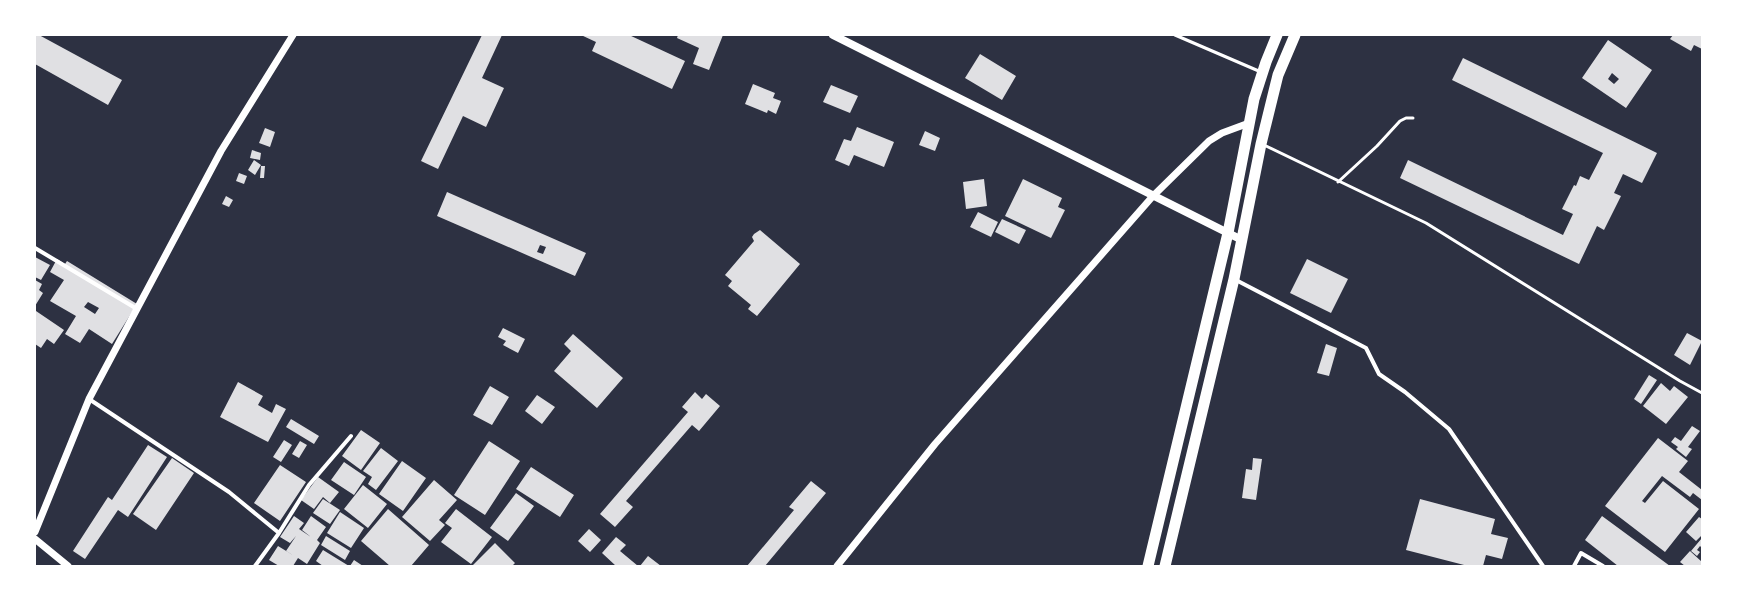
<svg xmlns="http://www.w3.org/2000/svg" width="1737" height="601" font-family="'Varela Round',sans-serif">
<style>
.building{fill:#e0e0e3;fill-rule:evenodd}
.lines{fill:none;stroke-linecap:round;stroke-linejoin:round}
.service{stroke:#fff;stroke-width:3}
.minor{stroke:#fff;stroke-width:4}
.tertiary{stroke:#fff;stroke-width:7}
.secondary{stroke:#fff;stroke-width:8}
.trunk{stroke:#fff;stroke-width:11}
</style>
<rect width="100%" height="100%" fill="#2d3142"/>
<path class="building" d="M35,35H39L122,80L108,105L35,64Z
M482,35H502L482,78L504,88L486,127L463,116L438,169L421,161Z
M581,35H629L685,61L672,89L592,51L596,42Z
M678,35H723L709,70L693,64L699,48L677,38Z
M1673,35H1702V49L1694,45L1691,51L1670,39Z
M1608,40L1652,70L1626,108L1582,78ZM1612,73L1619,79L1614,84L1608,79Z
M980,54L1016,76L1002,100L965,78Z
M1463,58L1657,153L1642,183L1623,174L1614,193L1621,196L1604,230L1597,226L1579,264L1400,178L1408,160L1563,235L1573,214L1562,209L1574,185L1576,186L1580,176L1589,180L1603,153L1452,80Z
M753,84L775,93L773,98L781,101L776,114L768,110L767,113L745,104Z
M831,85L858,96L850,113L823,102Z
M857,127L894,142L884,167L854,155L849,166L835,160L844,139L851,141Z
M265,128L275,132L270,147L259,143Z
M925,131L940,138L935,151L919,145Z
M252,150L261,153L260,160L250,158Z
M254,160L261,165L255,175L248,170Z
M261,166H265L264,178H260Z
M239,173L247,176L244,184L236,181Z
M984,179L987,206L966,209L963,182Z
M1023,179L1062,198L1058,207L1065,210L1051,238L1005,216Z
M447,192L586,253L575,276L437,216ZM540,245L546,247L543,254L537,252Z
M226,196L233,200L229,207L222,204Z
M978,212L998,222L991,237L970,227Z
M1002,219L1026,230L1019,244L995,232Z
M760,230L800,264L757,316L748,309L751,305L728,286L732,281L725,275L754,241L752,237L754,234Z
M35,257L50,265L41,280L35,277Z
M57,259L65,264L67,261L137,304L112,344L89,329L80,343L65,334L76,316L50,301L64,280L50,272ZM88,302L99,308L95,314L84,307Z
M1307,259L1348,279L1331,313L1290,293Z
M35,280L42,284L39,290L43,293L35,306Z
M36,311L64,330L54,344L47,339L41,348L35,344Z
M503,328L525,339L518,353L503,345L506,341L498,337Z
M1687,333L1702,341L1690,365L1674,355Z
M573,334L623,378L597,408L554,371L571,351L564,344Z
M1326,344L1337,348L1329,376L1317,373Z
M1649,375L1657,380L1641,404L1634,399Z
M238,382L263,396L258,405L272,413L276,404L286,409L268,442L220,417Z
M1661,383L1670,391L1674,386L1688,397L1666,424L1643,406Z
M490,386L509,397L492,425L473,415Z
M695,392L702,399L706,394L720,406L699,431L692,425L626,501L633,507L615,527L600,514L688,412L682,407Z
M537,395L555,407L542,424L525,411Z
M291,419L319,436L314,444L286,427Z
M1692,426L1700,431L1688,447L1692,449L1686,457L1676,449L1678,447L1671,442L1675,437L1681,441Z
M361,430L380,443L361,470L342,456Z
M1658,438L1688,461L1679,472L1702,490V500L1693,493L1690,497L1662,476L1642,501L1645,503L1663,481L1699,509L1665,552L1605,506Z
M284,440L292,445L281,462L273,457Z
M300,441L307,445L299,458L292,454Z
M489,441L520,461L485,515L454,495Z
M148,445L167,457L128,517L118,510L85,559L73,551L108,497L112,500Z
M381,448L398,461L376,490L368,484L372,477L363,471Z
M172,458L194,473L156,530L133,514Z
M1253,458L1262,459L1256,500L1242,498L1246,469L1252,470Z
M402,461L426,478L403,511L379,494Z
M344,462L366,477L354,495L331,480Z
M280,465L306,482L280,521L254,503Z
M531,467L574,495L560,517L516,489Z
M318,477L339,492L330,503L323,497L314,509L301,500Z
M434,480L457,500L439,520L445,525L430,541L402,517Z
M811,481L826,493L765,566H747L794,510L789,507Z
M363,485L387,504L368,528L344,509Z
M516,493L534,506L508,541L490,528Z
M323,499L340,510L330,524L313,513Z
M1420,499L1495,519L1491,534L1508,538L1502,559L1486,555L1483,566H1468L1406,550Z
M388,509L429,545L411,566H390L361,541Z
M456,509L492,537L471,564L441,542L452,528L445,523Z
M340,512L364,528L351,548L327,533Z
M294,516L304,523L299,529L311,537L302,530L311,516L326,527L317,540L320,543L307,564L298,558L293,566H279L269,560L278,546L296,557L286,551L296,536L290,543L280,537Z
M1602,516L1670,566H1618L1585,540Z
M1699,517L1702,519V535L1696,541L1686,532Z
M589,529L601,540L590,552L578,541Z
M326,536L350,551L345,560L321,545Z
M616,537L626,545L620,551L638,566H616L602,553Z
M1702,538V548L1700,546L1697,550L1700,552L1697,556L1691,551Z
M495,543L515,563L512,566H472Z
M323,550L349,566H323L316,561Z
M1690,551L1702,562V566H1685L1680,562Z
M648,556L661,566H640Z
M354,560L363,566H350Z"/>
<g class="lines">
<path class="service" d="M1175,35L1261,72
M1264,145L1426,223L1680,381L1702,393
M1338,182L1377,146L1400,121L1406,118H1413"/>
<path class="minor" d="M35,248L137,309
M1234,279L1366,348L1379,374L1405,392L1449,429L1543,566
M89,399L229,492L279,533
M255,566L279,533L309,485L351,436
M1574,566L1581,553L1603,566"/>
<path class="tertiary" d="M35,532L89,399L221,151L293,35
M35,539L68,566
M837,566L935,444L1153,196L1209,141L1222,133L1249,123"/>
<path class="secondary" d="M833,35L1242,240"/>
<path class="trunk" d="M1148,566L1228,233L1254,99L1266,62L1277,35
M1165,566L1234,279L1261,144L1278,75L1295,35"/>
</g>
<rect width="1737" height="601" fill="none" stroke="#ffffff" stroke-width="72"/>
</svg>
